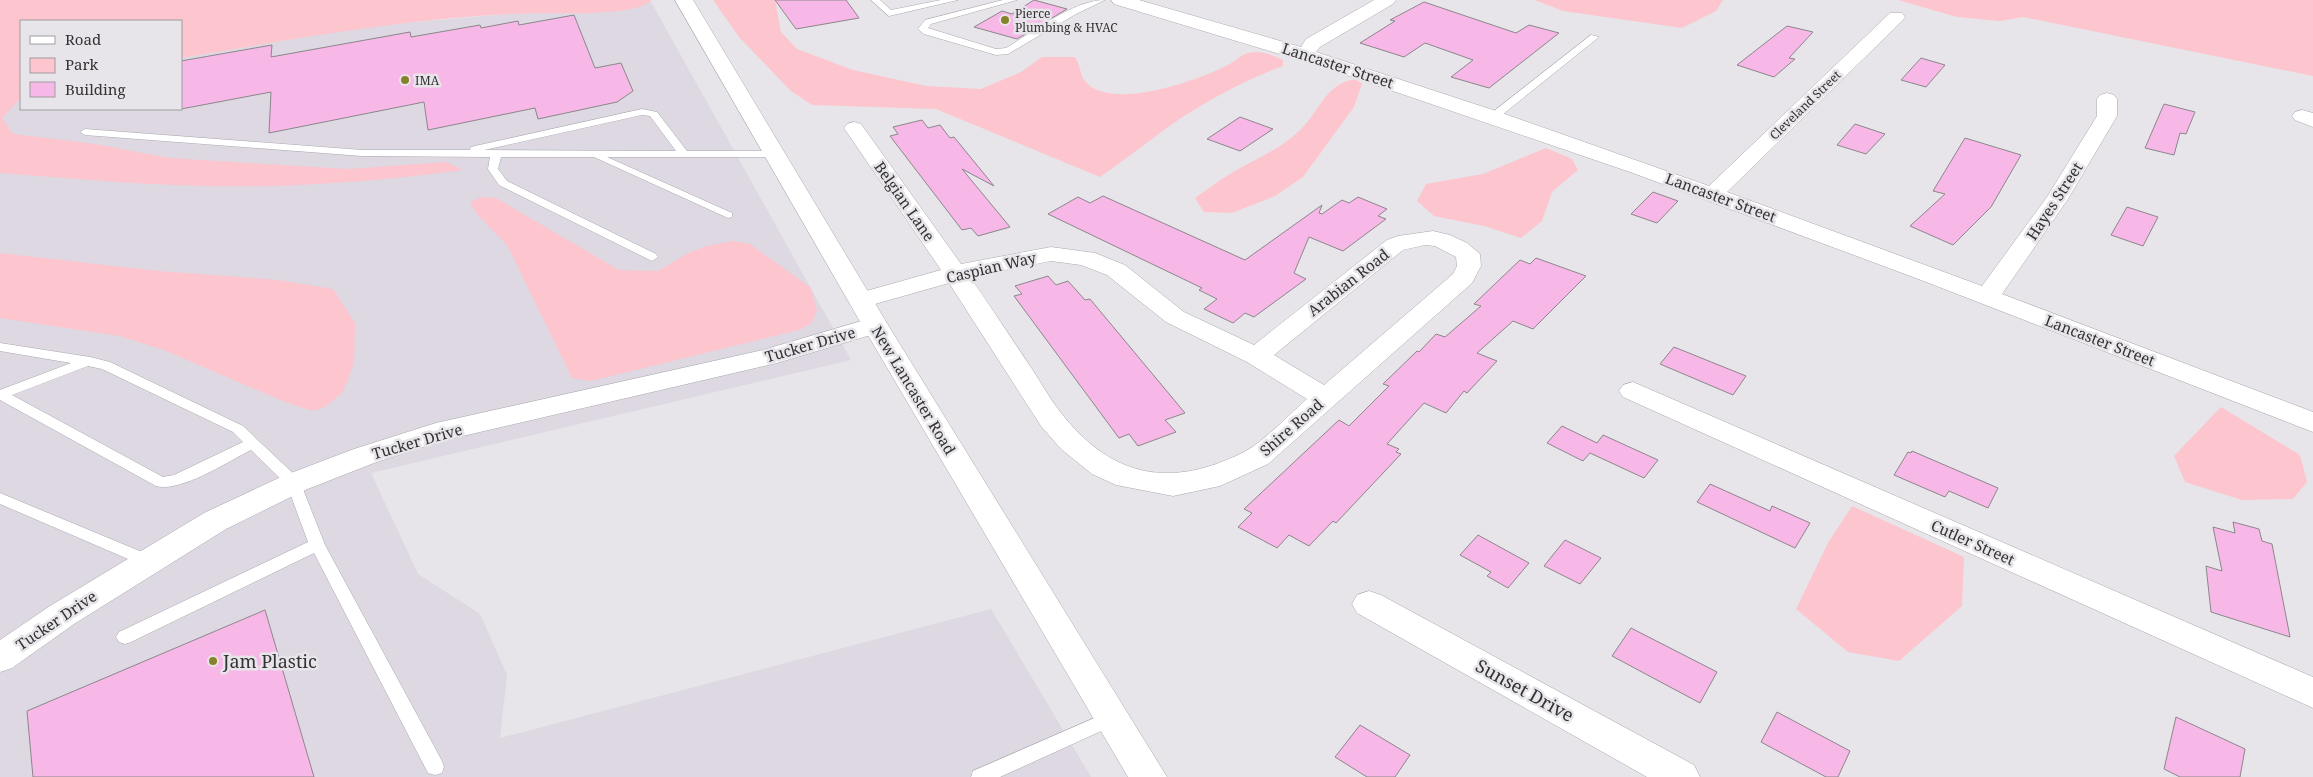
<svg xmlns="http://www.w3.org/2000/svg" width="2313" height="777" font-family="'Noto Serif',serif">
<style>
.built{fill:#ddd8e2}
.green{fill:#fdc5ce}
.building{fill:#f7b8e7;stroke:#8b878a}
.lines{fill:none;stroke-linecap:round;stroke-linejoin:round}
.service-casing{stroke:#aaa8ac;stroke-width:1}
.minor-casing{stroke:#aaa8ac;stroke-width:1}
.secondary-casing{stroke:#aaa8ac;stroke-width:1}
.service{fill:#fff;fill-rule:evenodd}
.minor{fill:#fff;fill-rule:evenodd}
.secondary{fill:#fff;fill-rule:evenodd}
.poi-dot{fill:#86822a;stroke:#e7e5e9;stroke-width:2}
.labels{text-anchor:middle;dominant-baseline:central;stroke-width:5;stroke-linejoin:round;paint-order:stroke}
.far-poi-label{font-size:12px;fill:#323133;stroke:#e7e5e9;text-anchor:start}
.far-street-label{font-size:12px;fill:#323133;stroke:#e7e5e9}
.street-label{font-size:15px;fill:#323133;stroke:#e7e5e9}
.near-poi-label{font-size:18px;fill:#323133;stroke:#e7e5e9;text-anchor:start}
.near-street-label{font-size:18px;fill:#323133;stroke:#e7e5e9}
</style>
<rect width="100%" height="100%" fill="#e7e5e9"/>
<path class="built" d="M651,2L851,360L371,473L418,574L480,614L507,675L500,738L991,609L1091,777H0V119L21,98V109H181V58L368,26L509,14L623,10Z"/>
<path class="green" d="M0,0H652C636,16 568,13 545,13C422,15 302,38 181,58V21H21V98L2,118L13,134L95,144L169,158L347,169L446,162L463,170C379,181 294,188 209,186C139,185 69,178 0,173Z
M713,0H775L781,32L797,49L853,70L926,86L981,89L1021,72L1042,57H1075C1080,64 1080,75 1085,81C1110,112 1196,81 1226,66C1234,63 1241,54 1249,53C1261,50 1272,55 1283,60V66C1247,79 1203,102 1171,125C1147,142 1125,160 1100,177L936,109L812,105L791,91L739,37Z
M1535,0H1723L1716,11L1682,28L1563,11Z
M1898,0H2313V76L2023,17L2000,21L1957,17Z
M1355,79L1362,84L1354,107L1303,177L1275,196L1232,213L1204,212L1195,198C1207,190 1218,181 1230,174C1255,159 1280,150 1301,129C1320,111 1325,84 1355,79Z
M1546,148L1572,159L1578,170L1552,192L1542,221L1521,238L1484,226L1434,216L1417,201L1426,184L1483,174Z
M481,197L496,198L619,270L658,271L688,253L707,246L733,241L750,244L811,288L817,310L812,323L799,330L591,381L572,378L507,245L476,213L470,202Z
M0,253L158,271L278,280L333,289L355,323L354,363L343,392L325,407L312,411L280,400L164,350L119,336L0,318Z
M2221,407L2300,455L2307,482L2293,499L2242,500L2185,482L2174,456Z
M1852,506L1964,557L1962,606L1899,661L1848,652L1796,609L1828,543Z"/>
<path class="building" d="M775,0H846L859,18L796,29Z
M1034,0L1067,9L1017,39L974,27L1002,11L1012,14Z
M1424,2L1516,33L1529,25L1559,33L1489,88L1451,77L1473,60L1425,43L1404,57L1360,43L1395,21L1390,20Z
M574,15L595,68L621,63L633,91L617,102L538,119L535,108L428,130L424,102L269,133L271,92L181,109V61L272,45L271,57L410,32L411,37L480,25L481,28L518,21L519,25Z
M1787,26L1813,32L1789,58L1795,59L1774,77L1737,65Z
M1921,58L1945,65L1926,87L1901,80Z
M2164,104L2195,112L2186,134L2180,133L2174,155L2145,148Z
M1240,117L1273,129L1240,151L1207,139Z
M922,120L928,128L940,125L950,138L954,137L994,186L962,169L1010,227L978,236L971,228L962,230L890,136L898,134L893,127Z
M1855,124L1885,134L1866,154L1837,145Z
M1965,138L2021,155L1991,207L1953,245L1910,226L1945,194L1933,191Z
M1653,192L1678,201L1657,223L1631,214Z
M1103,196L1245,260L1322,205L1319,213L1322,214L1342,200L1349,203L1358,197L1387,209L1378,216L1386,219L1343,251L1309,237L1294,273L1306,279L1254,317L1245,313L1233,323L1204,309L1217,299L1199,290L1202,288L1048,214L1078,197L1090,203Z
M2127,207L2158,217L2143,246L2111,235Z
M1536,258L1586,276L1533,329L1513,321L1477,353L1497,361L1467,393L1464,391L1446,413L1424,403L1387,444L1399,449L1396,452L1401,454L1336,523L1333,521L1309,546L1289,535L1277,548L1238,527L1252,513L1244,509L1339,420L1349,426L1389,386L1383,384L1417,351L1419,352L1436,334L1445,337L1481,306L1474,304L1520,260L1530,264Z
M1048,276L1056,285L1068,281L1085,300L1090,299L1185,413L1165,420L1176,432L1138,446L1129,434L1119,438L1014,296L1022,294L1015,286Z
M1674,347L1746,376L1733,395L1660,364Z
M1562,426L1597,443L1603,435L1658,460L1644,478L1590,453L1583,461L1547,443Z
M1912,451L1998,488L1988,508L1949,491L1945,497L1894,475L1908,452L1911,453Z
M1710,484L1770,511L1772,506L1810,523L1795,548L1697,502Z
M2233,522L2259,529L2262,541L2272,544L2290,637L2211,612L2206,566L2222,571L2213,527L2235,533Z
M1478,535L1529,563L1508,588L1487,576L1491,572L1460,555Z
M1565,540L1601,558L1580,584L1544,566Z
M265,610L314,777H33L27,711Z
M1631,628L1717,672L1700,703L1612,656Z
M1777,712L1850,751L1838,777H1826L1761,742Z
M2176,717L2245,749L2240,777H2180L2164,769Z
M1360,725L1410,755L1395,777H1367L1335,757Z"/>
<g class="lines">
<g class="service-casing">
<path id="service" d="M871,0H880L891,10L941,0H958L889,16Z
M1003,0H1017L931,24L928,28L996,49L1006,48C1033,32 1074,0 1105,0L1076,14L1008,54L996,55L924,34L918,29L925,20Z
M1591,35L1599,37L1497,119H1489V115Z
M642,109L657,112L687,151H776L781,154L776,157H607L732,213V217L728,218L594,157H501L498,169L507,181L656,254L658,257L652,261L499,185L488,169L490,157L362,156L85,135L80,132L85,129L362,150H470L471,147L475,146ZM642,115L650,116L676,151L484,150Z
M0,343L90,357L110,362L243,426L299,479L325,545L442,761L444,767L442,773L435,775L428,773L314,553L131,642L125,644L119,642L116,637L119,632L308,542L287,485L251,450C229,461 180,493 156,486L0,400V390L71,363L0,351ZM88,366L102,369L233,432L243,442L174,475L163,477L12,395Z
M0,493L154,557L156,561L154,565L148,567L142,565L0,504Z
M1113,710L1119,713L1122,718L1119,723L1000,777H971L973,771Z"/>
</g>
<g class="minor-casing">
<path id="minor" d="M1111,0H1139L1301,47L1306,39L1374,0H1396L1393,4L1320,47L1316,52L1499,112L1709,186L1890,13H1902L1905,17L1902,21L1727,192L1982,286L2047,197L2097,116V99L2100,95L2107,93L2114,95L2117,99V116L2068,199L2002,294L2313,412V432L1921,280L1633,173L1326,68L1114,4Z
M2302,110L2313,113V127L2295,120L2292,116L2295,112Z
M854,122L861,124L961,264L1051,247L1095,253L1125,265L1184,312L1254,345L1387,240L1398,236L1433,231L1450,235L1467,243L1480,254L1481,266L1472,283L1268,464L1220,486L1173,496L1116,485L1092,474L1061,449L1041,426L949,283L861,308L852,305L848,300L852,295L941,270L844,128L847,124ZM1425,245L1435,246L1456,257L1457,266L1453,274L1324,385L1274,355L1403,250ZM1051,261L1081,265L1107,275L1166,322L1247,362L1307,399C1290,414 1264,441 1246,451C1172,489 1113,479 1061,413C1050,399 1041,383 1032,369C1011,338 991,307 970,277Z
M875,317L884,319L888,325L884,331L777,363L441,441L374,463L305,490L226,529L74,624L12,668L0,672V640L50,606L204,513L283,476L354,449L436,423L763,350Z
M1633,382L2313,677V708L1623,397L1619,391L1623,385Z
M1369,591L1381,595L1694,765L1700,777H1647L1357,613L1352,604L1357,595Z"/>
</g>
<g class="secondary-casing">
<path id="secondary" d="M675,0H693L888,325L1167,777H1128L862,325Z"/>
</g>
<use href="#service" class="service"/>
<use href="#minor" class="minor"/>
<use href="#secondary" class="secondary"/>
</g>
<g class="poi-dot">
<circle cx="1005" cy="20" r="5"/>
<circle cx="405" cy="80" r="5"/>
<circle cx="213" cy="661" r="5"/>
</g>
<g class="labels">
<g class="far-poi-label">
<text x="1015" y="13">Pierce<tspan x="1015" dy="14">Plumbing &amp; HVAC</tspan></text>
<text x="415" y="80">IMA</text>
</g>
<g class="far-street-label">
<text transform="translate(1805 105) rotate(-44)">Cleveland Street</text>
</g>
<g class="street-label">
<text transform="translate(1338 65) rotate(18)">Lancaster Street</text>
<text transform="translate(1721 197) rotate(20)">Lancaster Street</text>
<text transform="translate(905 201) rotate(55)">Belgian Lane</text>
<text transform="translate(2054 201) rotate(-57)">Hayes Street</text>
<text transform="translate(991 267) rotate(-13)">Caspian Way</text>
<text transform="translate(1348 282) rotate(-38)">Arabian Road</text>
<text transform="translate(2100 340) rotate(21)">Lancaster Street</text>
<text transform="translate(810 344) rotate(-16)">Tucker Drive</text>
<text transform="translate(914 390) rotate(59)">New Lancaster Road</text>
<text transform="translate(1291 427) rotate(-41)">Shire Road</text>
<text transform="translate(417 441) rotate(-16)">Tucker Drive</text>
<text transform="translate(1973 542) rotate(24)">Cutler Street</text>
<text transform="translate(56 620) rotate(-34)">Tucker Drive</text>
</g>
<g class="near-poi-label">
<text x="223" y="661">Jam Plastic</text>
</g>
<g class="near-street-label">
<text transform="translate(1525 690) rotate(29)">Sunset Drive</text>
</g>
</g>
<rect x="20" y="20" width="162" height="90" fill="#e7e5e9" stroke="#9f9da0"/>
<rect x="30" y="36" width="25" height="8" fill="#ffffff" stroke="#9f9da0"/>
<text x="65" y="45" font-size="15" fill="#323133">Road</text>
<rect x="30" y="58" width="25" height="15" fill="#fdc5ce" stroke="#9f9da0"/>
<text x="65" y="70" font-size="15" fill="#323133">Park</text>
<rect x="30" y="82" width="25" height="15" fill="#f7b8e7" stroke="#9f9da0"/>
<text x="65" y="95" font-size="15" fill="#323133">Building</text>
</svg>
